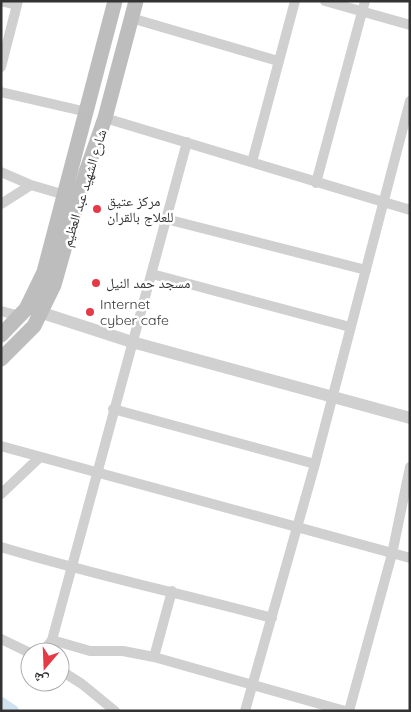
<svg xmlns="http://www.w3.org/2000/svg" width="411" height="712" font-family="Quicksand,'Noto Naskh Arabic',sans-serif">
<style>
.lines{fill:none;stroke-linecap:round;stroke-linejoin:round}
.canal{stroke:#cfe2ee;stroke-width:12}
.minor{stroke:#d0d0d0;stroke-width:10}
.tertiary{stroke:#d0d0d0;stroke-width:12}
.secondary{stroke:#bdbdbd;stroke-width:15}
.poi-dot{fill:#e63946;stroke:#fff;stroke-width:2}
.labels{text-anchor:middle;dominant-baseline:central;stroke-width:5;stroke-linejoin:round;paint-order:stroke}
.street-label{font-size:14px;fill:#333;stroke:#fff}
.poi-label{font-size:14px;fill:#333;stroke:#fff;text-anchor:start}
</style>
<rect width="100%" height="100%" fill="#fff"/>
<g class="lines">
<path class="canal" d="M1,703L13,711"/>
<path class="minor" d="M1,1L17,5
M325,1L410,25
M131,18L278,61
M1,67L18,1
M1,92L87,112
M105,118L410,210
M252,162L295,1
M1,172L31,185
M316,183L365,1
M1,204L31,185L65,195
M166,219L366,270
M152,274L350,327
M1,311L20,316
M113,409L315,464
M1,446L410,558
M1,494L40,457
M1,547C91,574 182,594 272,618
M1,639L30,653
M52,640L187,142
M43,652L52,640L90,651H123L154,657L345,711
M154,657L172,591
M60,670L82,684L115,711
M245,711L315,464L410,101
M349,711L392,554L410,467"/>
<path class="tertiary" d="M33,310L132,342L410,418"/>
<path class="secondary" d="M1,335L26,309L44,272L115,1
M1,359L34,326L54,285L86,172L105,118L136,1"/>
</g>
<g class="poi-dot">
<circle cx="97" cy="209" r="5"/>
<circle cx="96" cy="283" r="5"/>
<circle cx="90" cy="312" r="5"/>
</g>
<g class="labels">
<g class="street-label">
<text transform="translate(84 188) rotate(-73)">شارع الشهيد عبد العظيم</text>
</g>
<g class="poi-label">
<text x="107" y="201">مركز عتيق<tspan x="107" dy="16">للعلاج بالقران</tspan></text>
<text x="106" y="283">مسجد حمد النيل</text>
<text x="100" y="304">Internet<tspan x="100" dy="16">cyber cafe</tspan></text>
</g>
</g>
<rect width="411" height="712" fill="none" stroke="#333333" stroke-width="5"/>
<g transform="translate(45 667) rotate(199)"><circle r="24" fill="#ffffff" stroke="#adadad"/>
<path d="M0-4L9 19L0 12L-9 19Z" fill="#e63946"/>
<text y="-8" font-size="14" font-weight="bold" text-anchor="middle" fill="#333333">ش</text>
</g>
</svg>
